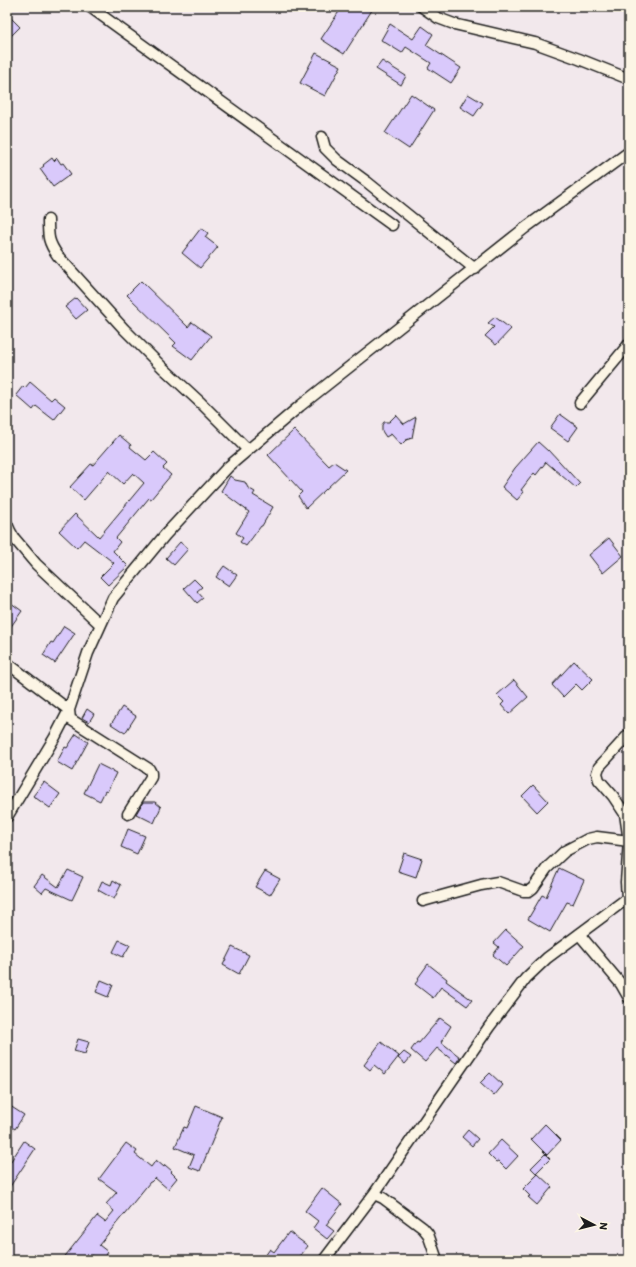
<svg xmlns="http://www.w3.org/2000/svg" width="636" height="1267" font-family="Itim,sans-serif">
<style>
.building{fill:#d9c9fb;stroke:#1c1c1c}
.lines{fill:none;stroke-linecap:round;stroke-linejoin:round}
.minor-casing{stroke:#1c1c1c;stroke-width:13}
.minor{stroke:#fcf5e5;stroke-width:10}
</style>
<rect width="100%" height="100%" fill="#f2e8ec"/>
<filter id="ink" filterUnits="userSpaceOnUse"><feTurbulence type="fractalNoise" baseFrequency=".025" numOctaves="2"/><feDisplacementMap in="SourceGraphic" scale="8" xChannelSelector="R" yChannelSelector="G"/><feConvolveMatrix kernelMatrix="1 2 1 2 8 2 1 2 1" color-interpolation-filters="sRGB"/></filter>
<g filter="url(#ink)">
<path class="building" d="M342,7H374L344,54L321,39Z
M7,14L20,27L7,40Z
M390,24L413,39L422,26L433,34L426,45L461,68L451,83L428,68L431,63L406,47L402,53L381,40Z
M316,53L341,66L325,96L300,83Z
M382,61L406,76L401,85L376,69Z
M411,94L434,110L409,149L385,133Z
M468,94L483,103L474,116L460,107Z
M52,158L54,161L57,158L61,164L63,163L71,174L53,187L40,169L44,166L43,165Z
M201,228L208,233L205,237L218,247L200,268L182,253Z
M141,281L188,327L192,322L211,336L192,360L173,346L176,343L127,295Z
M76,298L87,310L76,319L65,307Z
M495,317L511,329L496,345L485,336L494,327L488,323Z
M30,382L51,400L54,397L65,406L54,420L36,406L33,410L16,395L23,386L25,388Z
M560,414L578,427L568,441L550,428Z
M396,415L404,424L416,417L412,438L406,440L401,445L391,434L386,437L382,431V425L384,422H389Z
M294,430L329,466L334,462L346,470L306,508L298,496L302,492L268,455Z
M119,435L131,445L130,447L146,460L154,452L167,464L163,468L171,475L151,499L149,498L116,538L120,542L113,551L128,566L108,585L100,577L114,563L84,540L77,548L59,531L75,514L99,537L144,483L133,473L123,484L109,471L84,500L70,487L91,464L93,465Z
M538,442L548,451L549,450L580,484L576,488L546,462L536,475L534,473L521,490L524,492L517,500L502,487L515,468Z
M230,476L235,480L245,482L248,488L255,492L253,495L273,507L262,526H261L246,546L240,542L243,538L236,533L249,512L221,491Z
M609,538L623,556L603,573L589,555Z
M180,542L188,549L174,565L166,558Z
M224,566L237,575L229,586L216,577Z
M194,579L202,587L197,591L203,598L197,603L184,588Z
M7,600L22,611L7,632Z
M64,626L75,633L55,663L43,655L51,642L53,643Z
M574,661L593,679L582,690L576,684L563,697L552,685Z
M514,680L528,697L509,714L501,705L504,702L497,695Z
M122,707L136,716L125,733L111,724Z
M87,709L94,714L89,722L82,718Z
M76,734L88,742L72,771L57,762L65,747L67,748Z
M98,764L116,773L107,792L105,791L100,801L84,793Z
M44,782L60,794L50,808L33,796Z
M533,785L548,801L537,812L522,796Z
M143,802H155L161,807L154,823L136,814Z
M128,829L145,836L137,854L121,847Z
M404,853L422,859L416,877L398,871Z
M559,868L584,880L573,904L567,902L550,932L528,919L542,895L546,897Z
M68,870L83,877L72,900L46,888L42,893L34,886L42,875L58,887Z
M265,871L280,879L270,895L255,887Z
M113,880L121,885L114,899L98,890L102,881L111,885Z
M506,930L524,946L506,966L493,955L499,947L494,943Z
M119,940L130,945L123,957L113,952Z
M232,947L249,955L239,974L223,965Z
M428,964L447,979L446,981L472,1000L467,1006L441,987L433,998L415,984L419,979L418,978Z
M101,980L113,985L108,997L96,992Z
M440,1018L451,1026L441,1042L460,1057L456,1063L437,1048L425,1062L411,1050L417,1042L419,1043Z
M78,1039L89,1042L85,1054L74,1051Z
M381,1042L399,1056L385,1074L374,1065L370,1070L364,1065Z
M404,1052L411,1057L405,1064L398,1058Z
M490,1073L503,1085L494,1096L480,1083Z
M7,1104L24,1115L15,1129L7,1124Z
M196,1106L222,1117L200,1171L189,1167L194,1155L175,1147L184,1127L187,1128Z
M545,1124L561,1140L547,1155L531,1139Z
M468,1130L478,1139L472,1146L462,1137Z
M501,1140L518,1156L506,1169L498,1161L496,1162L488,1154Z
M24,1141L35,1149L7,1191V1167Z
M126,1143L137,1151L135,1154L151,1167L156,1160L164,1167L165,1165L172,1171L171,1172L177,1178L168,1189L155,1178L151,1182H150L99,1245L108,1252L103,1260H98L92,1255L88,1260H62L97,1216L105,1222L114,1211L106,1204L117,1192L99,1179Z
M545,1154L550,1159L536,1173L531,1168Z
M538,1174L552,1187L537,1205L528,1197L530,1196L523,1189Z
M322,1188L342,1204L326,1225L334,1231L327,1239L313,1228L318,1221L305,1211Z
M289,1232L308,1246L297,1260H262L270,1249L274,1252Z"/>
<g class="lines">
<g class="minor-casing">
<path id="minor" d="M90,7L392,225
M422,7L438,18L454,24L535,43L579,59L629,79
M322,137L325,148L337,160L367,182L475,269
M48,220C48,237 48,242 58,256L124,329L162,367L201,403L248,450
M580,403L629,344
M7,524L10,531L14,538L36,564L100,624
M7,663L69,710L70,719L149,769L151,773V777L128,814
M7,817L55,737L69,710L88,653L113,598L165,535L228,467L300,406L525,228L629,152
M627,899L626,882L629,841L625,814L613,796L599,780L597,773L599,767L629,734
M423,901L481,885L498,882L523,891H529L533,888L547,868L565,851L588,839L597,837L629,841
M579,934L621,984L629,998
M374,1194L383,1198L423,1228L428,1234L437,1260
M324,1260L374,1194L489,1027L526,978L547,958L629,897"/>
</g>
<use href="#minor" class="minor"/>
</g>
</g>
<rect width="636" height="1267" fill="none" stroke="#fcf5e5" stroke-width="24"/>
<rect x="12" y="12" width="612" height="1243" fill="none" stroke="#1c1c1c" stroke-width="1.5" filter="url(#ink)"/>
<g transform="translate(594 1225) rotate(97)" stroke="#fcf5e5" stroke-width="3" paint-order="stroke">
<path d="M0-3L7 15L0 10L-7 15Z" fill="#1c1c1c"/>
<text y="-6" font-size="11" font-weight="bold" text-anchor="middle" fill="#1c1c1c">N</text>
</g>
</svg>
